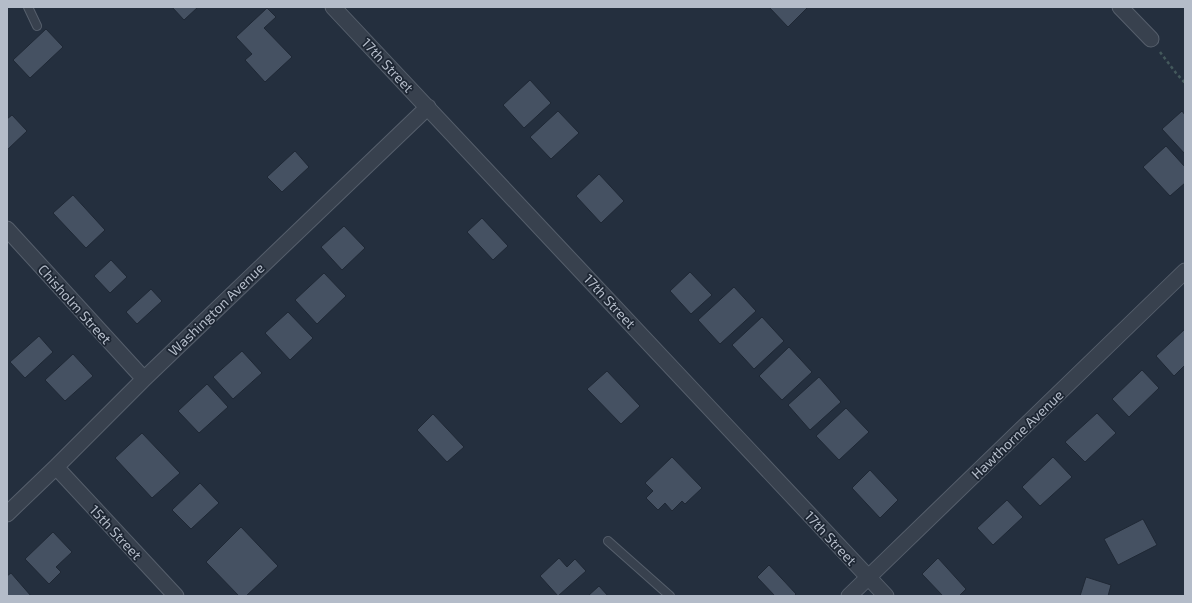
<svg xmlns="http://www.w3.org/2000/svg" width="1192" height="603" font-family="'Exo 2',sans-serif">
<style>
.building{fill:#455162;stroke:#1f2835}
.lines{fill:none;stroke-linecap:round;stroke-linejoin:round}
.lane-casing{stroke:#565f6c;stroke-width:10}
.street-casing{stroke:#565f6c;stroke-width:17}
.path{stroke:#44595c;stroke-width:2.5;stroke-dasharray:3 3;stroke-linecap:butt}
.lane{stroke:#38414e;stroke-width:8}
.street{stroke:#38414e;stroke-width:15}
.labels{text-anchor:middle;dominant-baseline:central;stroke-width:3.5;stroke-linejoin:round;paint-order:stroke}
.street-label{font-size:14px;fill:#b4bcc9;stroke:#1d2633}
</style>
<rect width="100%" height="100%" fill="#242f3e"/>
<path class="building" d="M172,7H198L184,20Z
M769,7H808L788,27Z
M267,8L276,17L264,28L292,57L265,82L245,60L252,54L236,37Z
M46,29L63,47L30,78L13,60Z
M530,80L551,103L524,128L503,105Z
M558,111L579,133L551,159L530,137Z
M1182,111L1185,115V154L1162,129Z
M12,115L27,131L7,150V119Z
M1166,146L1185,167V183L1170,196L1143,167Z
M295,151L309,167L282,192L267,177Z
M599,174L624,201L601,223L576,196Z
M73,195L105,230L86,248L53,213Z
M482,218L508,246L493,260L467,232Z
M344,226L365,248L342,270L321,247Z
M111,260L127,277L110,293L94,276Z
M690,272L712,295L691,314L670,291Z
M324,273L346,296L317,324L295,300Z
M734,287L756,311L720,344L698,320Z
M151,289L162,301L137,324L126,312Z
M288,312L313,338L290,360L265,333Z
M762,317L784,341L754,369L732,345Z
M1185,329V365L1174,376L1156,356Z
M39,336L53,352L25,378L10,362Z
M789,347L812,372L782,400L759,376Z
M242,351L262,373L233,399L213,377Z
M73,354L93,376L65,401L45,380Z
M1142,370L1159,388L1129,417L1112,399Z
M607,371L640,406L621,424L587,389Z
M819,377L841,402L810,430L788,405Z
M207,384L228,407L199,433L178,411Z
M846,408L869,432L839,460L816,436Z
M1097,413L1116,433L1085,462L1065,442Z
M433,414L464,447L447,462L417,430Z
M142,433L180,473L152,498L115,458Z
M672,457L702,488L685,504L682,501L672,511L665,503L658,510L646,498L653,491L645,483Z
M1053,457L1072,477L1040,506L1022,487Z
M870,470L898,500L880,518L852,488Z
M200,483L219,503L191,529L172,510Z
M1007,500L1023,517L993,545L977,528Z
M1143,519L1157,545L1118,565L1104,539Z
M241,527L278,566L246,596H239L206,562Z
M53,532L72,552L56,567L61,572L49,584L25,559Z
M559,558L567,567L575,559L586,571L558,596L540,576Z
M938,558L966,589L959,596H943L922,574Z
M769,565L796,594L794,596H775L757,577Z
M11,573L31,596H7V576Z
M1086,577L1111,585L1108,596H1080Z
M599,586L608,596H588Z"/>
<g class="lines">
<g class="lane-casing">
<path id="lane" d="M28,7L37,26
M608,541L670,596"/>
</g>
<g class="street-casing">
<path id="street" d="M333,7L886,596
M1120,7L1151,39
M7,229L144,379
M56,467L176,596
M7,514L56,467L144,379L428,107
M849,596L1185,271"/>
</g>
<path class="path" d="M1160,52L1176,73L1185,83"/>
<use href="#lane" class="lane"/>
<use href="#street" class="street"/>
</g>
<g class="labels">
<g class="street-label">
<text transform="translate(388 65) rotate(47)">17th Street</text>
<text transform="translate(610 301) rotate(47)">17th Street</text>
<text transform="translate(75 304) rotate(48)">Chisholm Street</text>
<text transform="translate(216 309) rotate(-44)">Washington Avenue</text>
<text transform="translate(1017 434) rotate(-44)">Hawthorne Avenue</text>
<text transform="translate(116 532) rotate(47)">15th Street</text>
<text transform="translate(831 538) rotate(47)">17th Street</text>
</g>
</g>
<rect width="1192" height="603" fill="none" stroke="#b4bcc9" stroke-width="16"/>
</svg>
